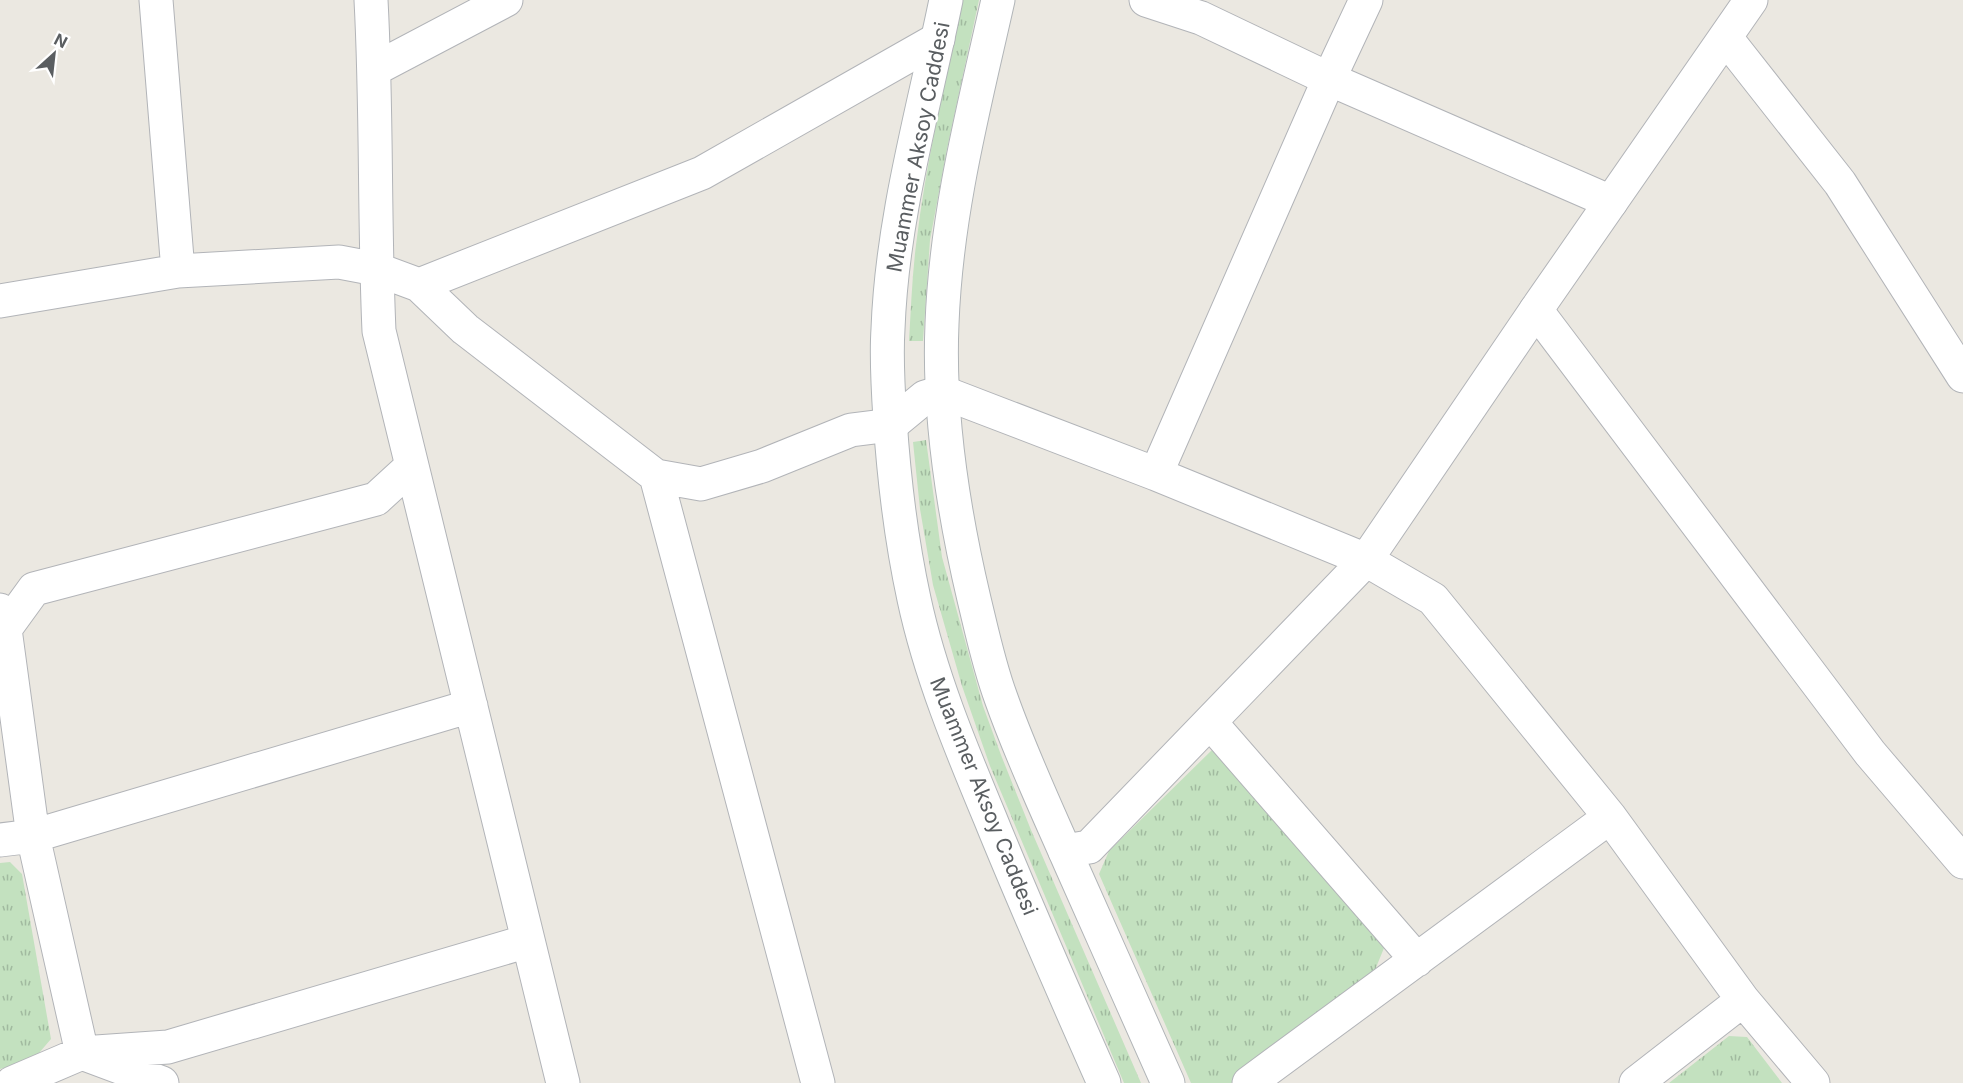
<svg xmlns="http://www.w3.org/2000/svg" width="1963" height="1083" font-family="Inter,sans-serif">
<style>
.grass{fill:url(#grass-tufts)}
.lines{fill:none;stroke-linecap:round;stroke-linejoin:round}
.minor-casing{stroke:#b2b4b8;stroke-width:35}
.tertiary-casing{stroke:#b2b4b8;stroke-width:35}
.secondary-casing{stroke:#b1b5b8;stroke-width:35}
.minor{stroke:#fff;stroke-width:33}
.tertiary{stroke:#fff;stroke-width:33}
.secondary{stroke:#fff;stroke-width:33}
.labels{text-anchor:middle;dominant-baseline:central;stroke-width:5;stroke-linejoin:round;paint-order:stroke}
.street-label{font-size:21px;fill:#5a5e61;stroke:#fff}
</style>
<defs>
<pattern id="grass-tufts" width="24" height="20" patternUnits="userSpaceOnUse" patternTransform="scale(1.5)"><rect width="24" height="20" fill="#c3e1bf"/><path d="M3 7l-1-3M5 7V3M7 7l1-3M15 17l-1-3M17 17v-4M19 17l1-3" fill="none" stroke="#a1ba9f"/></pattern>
</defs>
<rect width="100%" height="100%" fill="#ebe8e1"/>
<path class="grass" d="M963,0H979L947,149L930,240L923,341H909C911,309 912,277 916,245C926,162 945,81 963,0Z
M926,440L942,557L983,706L1001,755L1031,830L1141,1083H1124L990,766L962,686L933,585L920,509L913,442Z
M1213,749L1228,753L1384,948L1375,970L1231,1083H1191L1099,874L1109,851Z
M10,862L22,874L51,1039L33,1060L0,1069V863Z
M1729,1036L1747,1037L1782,1083H1669Z"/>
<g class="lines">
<g class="minor-casing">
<path id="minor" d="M156,0L178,271
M371,0C377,110 374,220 379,331L563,1083
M1146,0L1201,18L1329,79L1611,202
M1726,38L1840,183L1963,376
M375,69L506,0
M419,285L702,173L938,39
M0,301L178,271L339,262L376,269L419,285L465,329L656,476L818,1083
M1536,310L1870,753L1963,862
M1156,474L1329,79L1366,0
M656,476L701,484L762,466L851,430L891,425L925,397L942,392L1156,474L1366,560L1433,599L1610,817L1743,1000L1813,1083
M0,610L5,629L33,836L82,1053L162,1083
M0,631L5,629L34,589L376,499L412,466
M1210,722L1417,960
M0,840L33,836L471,706
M1065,851L1089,847L1366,560
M12,1083L82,1053L168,1047L528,941
M1249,1083L1610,817
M1636,1083L1743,1000"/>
</g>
<g class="tertiary-casing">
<path id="tertiary" d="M1366,560L1536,310L1751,0"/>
</g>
<g class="secondary-casing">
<path id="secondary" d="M946,0C924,108 892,218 888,329C886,359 888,389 890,419C894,480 901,539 914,599C930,674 960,746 990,818C1026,907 1065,995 1104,1083
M998,0C974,107 946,213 942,324C938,416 953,510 974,599C982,632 989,666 1001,698C1021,755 1047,810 1071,865C1103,938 1136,1010 1168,1083"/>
</g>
<use href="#minor" class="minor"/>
<use href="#tertiary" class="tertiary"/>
<use href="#secondary" class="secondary"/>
</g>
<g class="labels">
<g class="street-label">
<text transform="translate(918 147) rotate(-79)">Muammer Aksoy Caddesi</text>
<text transform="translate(984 796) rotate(68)">Muammer Aksoy Caddesi</text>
</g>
</g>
<g transform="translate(54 54) rotate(27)" stroke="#ffffff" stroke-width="4.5" paint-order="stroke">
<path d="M0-4.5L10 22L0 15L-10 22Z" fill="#5a5e61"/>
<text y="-9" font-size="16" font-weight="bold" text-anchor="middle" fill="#5a5e61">N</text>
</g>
</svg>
